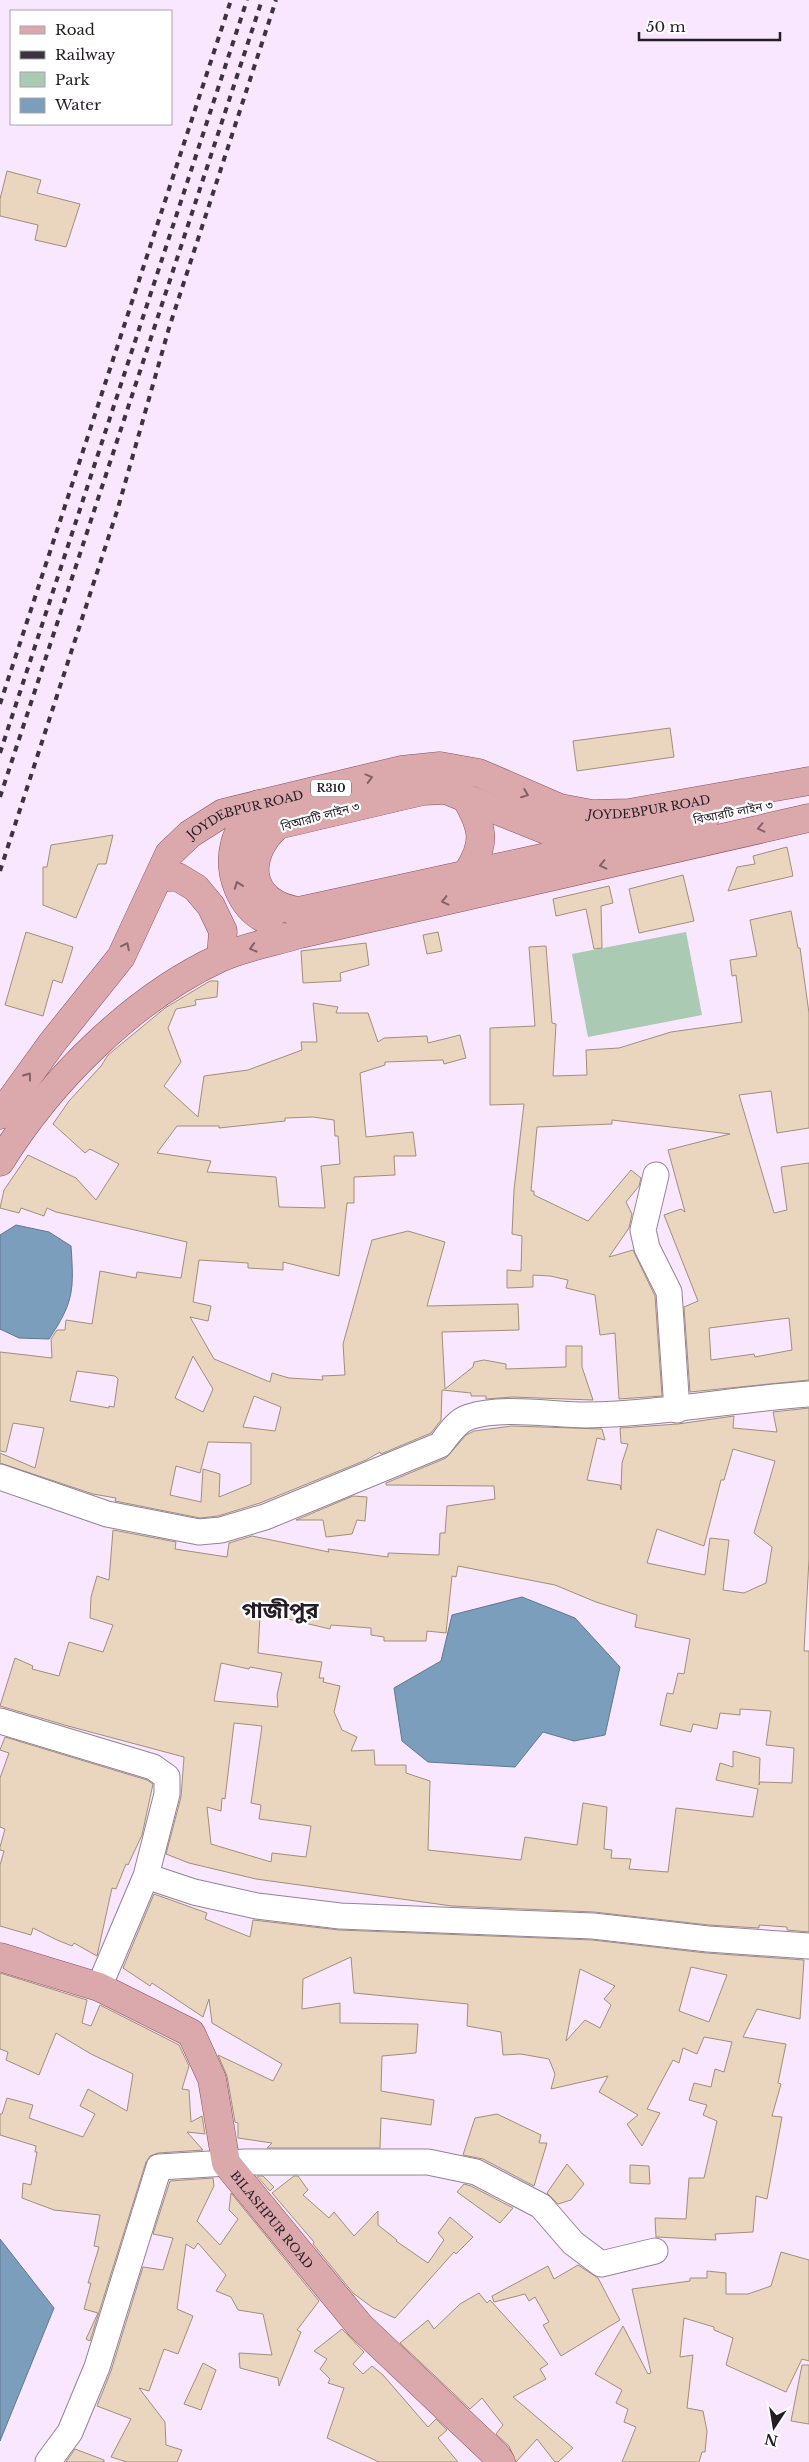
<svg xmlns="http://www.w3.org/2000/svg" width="809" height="2462" font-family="'Libre Baskerville','Noto Sans Bengali',serif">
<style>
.park{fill:#aacab4}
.water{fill:#7b9ebd;stroke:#617790}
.building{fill:#ead6be;stroke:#a18f79;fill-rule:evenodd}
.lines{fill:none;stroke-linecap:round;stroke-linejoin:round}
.minor-casing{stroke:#938298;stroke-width:27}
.major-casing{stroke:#8b5259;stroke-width:29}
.minor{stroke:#fff;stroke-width:25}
.major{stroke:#dba8ac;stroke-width:28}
.rail{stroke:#3c333e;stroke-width:4;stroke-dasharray:6 6;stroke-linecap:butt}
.oneway{stroke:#806269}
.labels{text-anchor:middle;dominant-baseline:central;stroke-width:4.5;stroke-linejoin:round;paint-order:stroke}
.shield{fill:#fff;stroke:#666167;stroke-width:1}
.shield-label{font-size:11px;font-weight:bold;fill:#241d26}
.street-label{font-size:12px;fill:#241d26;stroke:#fff}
.town-label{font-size:22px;font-weight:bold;fill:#241d26;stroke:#fff}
</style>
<rect width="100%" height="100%" fill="#f9e6ff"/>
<path class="park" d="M686,932L702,1015L588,1037L572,954Z"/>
<path class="water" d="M16,1225L49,1232L71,1246C74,1290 74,1302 49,1339L19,1338L0,1329V1235Z
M522,1597L575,1618L620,1667L605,1735L574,1741L543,1732L515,1767L428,1762L402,1741L394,1688L441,1661L452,1615Z
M0,2239L54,2308L0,2441Z"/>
<path class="building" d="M7,171L41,180L37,193L80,204L66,247L35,240L38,225L0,216V199Z
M670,728L674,757L577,771L573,741Z
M113,835L106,864H98L76,918L43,905V867H47L51,845Z
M787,847L793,876L728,891L737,867L755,864L753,856Z
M683,875L694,921L639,933L629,889Z
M609,886L613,903L601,906L602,948L594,949L586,909L556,916L553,899Z
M791,911L798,948H800L809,1013V1128L777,1133L771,1091L739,1095L774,1213L787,1210L781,1167L809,1163V1380L690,1392L684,1307L698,1301L664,1215L681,1209L685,1212L668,1150L730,1134L612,1120V1124L537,1127L531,1191H534V1195L588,1221L631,1170L641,1178L639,1186L626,1202L632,1214L629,1228L609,1257L633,1250L655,1296L662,1396L619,1399L615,1333L600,1335L595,1295L566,1288L568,1280L550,1276L533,1275V1287L507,1288V1270L521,1271L522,1236L512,1234L514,1190L524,1104L490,1105V1028L535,1026L529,947L546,946L552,1023L556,1024L553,1076L587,1075L586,1050L619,1048L671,1032L742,1022L736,975L732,976L730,960L757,956L750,920ZM789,1318L792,1350L755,1357L754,1354L711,1360L709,1328Z
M26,932L73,947L62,983L53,980L43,1016L5,1005Z
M438,932L442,951L427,954L423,935Z
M366,943L369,965L340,973L341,981L303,983L301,951Z
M210,981H218L217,997L195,1000L196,1005L176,1009L168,1028L181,1062L164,1086L198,1117L204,1076L248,1070L302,1050L301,1042H317L313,1003L338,1007L336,1013H368L378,1042L384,1038L427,1036L428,1043L460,1035L466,1058L444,1064L443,1060L385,1062V1065L360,1073L366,1137L413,1132L416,1156H394L395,1175L354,1177V1203H347L339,1276L283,1262V1270L248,1268V1263L199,1260L193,1302L211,1306L208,1321L190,1317L214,1359L270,1382L272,1373L289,1378L323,1380L322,1376L345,1375L343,1344L372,1240L408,1231L445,1242L427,1306L518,1304L519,1330L442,1332L445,1389L473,1367L474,1362L484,1360L506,1364V1369L566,1367V1346H582V1367L593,1400L512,1397L486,1399V1396H471V1393L442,1390L441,1420L431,1433L381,1454L380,1452L366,1460L260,1503L218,1516L200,1518L115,1501L116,1498L93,1494L0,1463V1453L35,1468L44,1428L13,1423L6,1452L0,1451V1352L52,1358L51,1339L57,1330H65L66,1320L92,1324L100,1271L136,1278L137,1272L181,1278L187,1242L56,1212L47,1208L44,1216L21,1208L19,1213L0,1208L4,1190L28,1155L76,1178L96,1200L119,1164L90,1149L85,1153L53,1124L69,1101L101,1066L108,1055L165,1008ZM313,1117L334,1120L335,1136H338L340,1164L321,1166L325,1208L279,1207L276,1177L207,1172L211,1161L157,1153L177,1126H219V1128L285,1121V1118ZM193,1356L213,1389L203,1412L175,1398ZM77,1371L115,1376L118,1379L114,1407L109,1406V1408L70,1401ZM254,1396L281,1407L275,1431L243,1427ZM208,1442L251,1443V1484L219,1497L220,1474L203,1469L201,1502L170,1495L176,1466L200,1473Z
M809,1408V1559L804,1651H809V1932L787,1930V1927L759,1925V1928L709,1925L594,1912L452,1906L256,1879L189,1863L166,1854L181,1797L184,1757L68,1726L0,1706L15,1658L33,1666L32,1669L59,1676L69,1642L103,1652L113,1625L90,1618L91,1597L97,1576L109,1580L113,1530L176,1542L175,1549L227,1557L229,1543L252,1536L329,1552L328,1549L388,1557V1553L439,1555L440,1533H445L447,1506L495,1499L494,1486L386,1485V1483L446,1458L466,1435L474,1431L512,1426L602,1429L605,1440L597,1438L587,1480L620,1485L621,1490L622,1463L628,1444L621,1443L620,1428L678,1424L734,1416L733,1428L777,1432L773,1412ZM733,1449L775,1461L754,1533L772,1547L766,1583L744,1593L723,1590L729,1540L710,1538L705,1575L647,1563L657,1529L704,1546L721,1480H724ZM458,1566L555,1585L596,1602L637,1615L635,1627L690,1639L684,1674L678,1673L673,1694L667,1693L660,1725L691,1732L693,1724L717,1729L720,1713L740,1715V1709L771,1711L766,1745L794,1748L792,1783L760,1782L759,1785L760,1758L733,1751V1767L720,1763L716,1780L758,1789L753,1817L676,1808L668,1872L629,1869L631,1859L611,1858L612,1850L604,1849L607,1807L583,1803L577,1845L525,1837L521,1860L428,1850L430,1781L406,1773V1765H375L374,1750L351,1751L357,1737L342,1730L334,1712L340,1686L323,1682L324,1678H319L322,1662L258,1653L260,1615L266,1617L267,1614L330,1629L331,1625L371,1628V1635L384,1637V1641H426L427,1631L446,1633L452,1576L456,1577ZM221,1663L249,1669L250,1667L282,1673L277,1695L278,1707L214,1701ZM234,1723L262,1726L251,1803L261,1805L259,1819L311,1826L306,1857L272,1853L271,1862L211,1844L207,1807L221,1811L222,1798L225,1799Z
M353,1496L367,1497L365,1521L357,1520L352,1534L326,1537L323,1520H296Z
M5,1737L147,1780L153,1784L142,1835L128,1865L126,1864L116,1889L112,1888L97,1956L74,1943L72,1946L57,1940L33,1928L31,1935L0,1926V1865L4,1851L0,1850V1847L5,1829L0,1827V1778L9,1753L0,1750Z
M154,1894L207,1913L205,1919L250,1937L253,1920L339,1930L592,1940L706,1953L804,1960L800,2019L757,2009L743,2037L786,2044L778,2083L781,2084L772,2116L782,2117L767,2199L756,2196L753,2232L715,2234L716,2240L656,2237L655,2218L686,2219L689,2178H704L717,2121L703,2115L707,2105L689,2100L694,2083L711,2087L715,2069L724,2072L732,2042L704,2037L697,2054L683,2048L679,2063L673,2060L647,2109L660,2113L642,2146L627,2124L638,2115L599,2092L608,2076L551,2089L555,2074L549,2059L521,2054L503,2055L501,2032L467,2026L468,2004L354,1993L351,1957L303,1979L302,2009L340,2003V2023L418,2024L416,2053L382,2056L381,2091L434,2100L431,2125L381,2118L380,2148H267L272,2143L238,2138V2123L235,2122L227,2076L218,2055L273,2081L282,2064L212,2023L209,1999L203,2017L152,1983L150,1986L123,1968ZM691,1967L727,1975L709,2022L679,2011ZM580,1969L615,1986L604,1999L611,2005L600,2028L585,2020L566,2041Z
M0,1973L87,2000L82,2023L91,2026L100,2005L179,2045L189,2066L182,2089L189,2090L191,2122L202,2116L205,2134L187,2132L203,2150L158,2153L150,2156L146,2162L90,2341L86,2339L98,2313L84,2309L91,2283H88L99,2247L94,2246L100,2215L54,2210L22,2198L23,2183L31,2185L37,2152H35L36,2146L0,2135V2114H2L7,2098L33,2105L29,2118L83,2137L95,2114L80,2106L88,2089L127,2111L133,2074L91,2054L56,2033L39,2075L6,2060L8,2052L0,2049Z
M497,2114L541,2135L539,2143H547L534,2186L483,2159L463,2155L475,2118Z
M567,2164L584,2184L571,2200L558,2204L547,2193Z
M630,2165L649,2166L650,2184L630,2183Z
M257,2176H263L274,2187L270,2191Z
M294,2176H298L308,2190L303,2195L329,2218L334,2212L354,2236L378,2211V2225L397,2240L396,2241L428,2263L444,2240L438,2233L450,2217L473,2237L456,2254L454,2252L395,2318L373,2308L353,2293L313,2244L314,2242L272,2193Z
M213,2178L214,2186L197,2221L220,2245L238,2219L229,2210L231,2193L319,2301L297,2330L301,2332L279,2386L278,2378L240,2368L239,2353L272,2355L263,2314L238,2310L231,2297L216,2291L226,2275L198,2243L194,2249L186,2244L177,2309L193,2316L178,2354L164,2349L149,2391L139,2388L165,2422L166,2445L182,2450L177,2462H127L111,2457L131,2419L97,2406L111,2371L143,2267L163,2270L173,2238L153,2234L170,2181Z
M464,2184L471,2186L513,2208L500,2223L457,2192Z
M781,2252L809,2260V2361L802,2359L786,2392L726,2365L733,2338L714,2330V2327L684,2318L680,2357L693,2355L687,2408L703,2411L707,2431L705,2452H702L699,2462H622L636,2427L624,2422L628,2409L616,2403L622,2390L595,2374L623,2326L648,2374L651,2373L632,2289L690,2281V2278H707V2271L726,2273V2294H748L771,2286Z
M578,2265L598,2278L620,2320L561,2356L543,2325L549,2322L535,2297L529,2301L525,2294L494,2302L492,2296L548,2266L554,2279Z
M479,2293L487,2303L490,2300L548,2364L540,2369L546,2379L513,2397L573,2448L558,2462H555L537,2439L516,2462L509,2446L496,2434L503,2425L482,2398L470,2409L400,2343L428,2320L434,2329L460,2304Z
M342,2329L364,2352L353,2364L363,2374L372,2366L383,2375L428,2427L436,2419L447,2430L438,2438L458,2462H379L327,2438L344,2388L328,2383L330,2379L320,2369L327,2359L314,2351Z
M203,2363L216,2370L201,2410L184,2404Z
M802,2365H809V2424L791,2421Z
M75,2449L104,2460V2462H66Z"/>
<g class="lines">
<g class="minor-casing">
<path id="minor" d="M656,1175L643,1230L647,1248L669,1292L677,1410
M0,1477L107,1514L199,1532L221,1530L265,1517L440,1445C448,1435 456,1421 469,1417C502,1406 552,1415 586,1415C661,1414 735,1399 809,1394
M0,1721L153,1767L167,1777V1794L146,1876L99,1987
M146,1876L194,1892L257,1906L340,1916L593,1926L708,1939L809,1946
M48,2462L70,2432L97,2367L159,2167L245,2162H428L476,2172L541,2206L573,2243L601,2264L655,2251"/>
</g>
<g class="major-casing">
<g id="major">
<path d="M466,798C483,828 487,843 467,873"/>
<path d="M259,804C250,816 239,828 235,843C227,872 240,909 269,921"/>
<path d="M599,840L556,834L446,790L423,791L278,825C242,856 247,904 299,911L560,854L599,840L705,818"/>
<path d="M160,877H178L196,888L211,906L223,931L221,957"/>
<path id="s1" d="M0,1115L52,1043L121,957L169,854L190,834L223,813L401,770L440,766L479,773L560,808L592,814L629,813L809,781"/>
<path d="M0,1162C50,1081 133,998 220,958C244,947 274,942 300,934L809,818"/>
<path id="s2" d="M0,1957L99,1987L191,2033L212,2079L226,2163L360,2326L496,2455L501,2462"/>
</g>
</g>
<use href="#minor" class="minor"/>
<use href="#major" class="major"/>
<path class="rail" d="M0,704L231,0
M0,753L247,0
M0,797L262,0
M0,871L118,508L169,328L276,0"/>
</g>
<defs><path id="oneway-chevron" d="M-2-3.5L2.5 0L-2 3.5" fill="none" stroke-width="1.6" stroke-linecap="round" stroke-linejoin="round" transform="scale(1.25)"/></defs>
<g class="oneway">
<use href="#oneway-chevron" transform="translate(369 778) rotate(-15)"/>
<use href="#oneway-chevron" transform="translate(525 794) rotate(21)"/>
<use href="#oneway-chevron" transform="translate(761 828) rotate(167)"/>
<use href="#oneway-chevron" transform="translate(603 865) rotate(167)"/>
<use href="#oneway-chevron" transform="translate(238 885) rotate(-110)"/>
<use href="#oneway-chevron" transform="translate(445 901) rotate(167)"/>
<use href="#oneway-chevron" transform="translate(126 946) rotate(-64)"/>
<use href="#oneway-chevron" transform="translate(253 948) rotate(164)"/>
<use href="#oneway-chevron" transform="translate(28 1076) rotate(-54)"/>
</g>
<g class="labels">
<rect class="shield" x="311" y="779.5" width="40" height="17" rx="4"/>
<g class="shield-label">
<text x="331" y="788">R310</text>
</g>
<g class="street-label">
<text stroke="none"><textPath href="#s1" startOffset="821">JOYDEBPUR ROAD</textPath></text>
<text transform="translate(733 812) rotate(-11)">বিআরটি লাইন ৩</text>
<text stroke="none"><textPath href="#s1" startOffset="401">JOYDEBPUR ROAD</textPath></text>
<text transform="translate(320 816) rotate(-15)">বিআরটি লাইন ৩</text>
<text stroke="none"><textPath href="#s2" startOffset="415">BILASHPUR ROAD</textPath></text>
</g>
<g class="town-label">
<text x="280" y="1610">গাজীপুর</text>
</g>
</g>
<rect x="10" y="10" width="162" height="115" fill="#ffffff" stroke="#a7a5a8"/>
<rect x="20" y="26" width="25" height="8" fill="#dba8ac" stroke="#a7a5a8"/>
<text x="55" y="35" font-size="15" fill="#241d26">Road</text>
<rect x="20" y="51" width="25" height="8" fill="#3c333e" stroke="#a7a5a8"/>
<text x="55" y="60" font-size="15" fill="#241d26">Railway</text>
<rect x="20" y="72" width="25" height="15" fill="#aacab4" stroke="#a7a5a8"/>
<text x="55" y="85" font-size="15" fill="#241d26">Park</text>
<rect x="20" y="98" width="25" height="15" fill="#7b9ebd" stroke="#a7a5a8"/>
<text x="55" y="110" font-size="15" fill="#241d26">Water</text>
<g transform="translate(774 2427) rotate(192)" stroke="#ffffff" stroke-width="4" paint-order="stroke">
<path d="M0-4L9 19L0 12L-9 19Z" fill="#241d26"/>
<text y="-8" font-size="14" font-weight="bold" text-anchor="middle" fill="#241d26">N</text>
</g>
<path d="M639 32v8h141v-8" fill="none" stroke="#241d26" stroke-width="2.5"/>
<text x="646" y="32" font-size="15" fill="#241d26" stroke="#ffffff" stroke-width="4" paint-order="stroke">50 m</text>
</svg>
